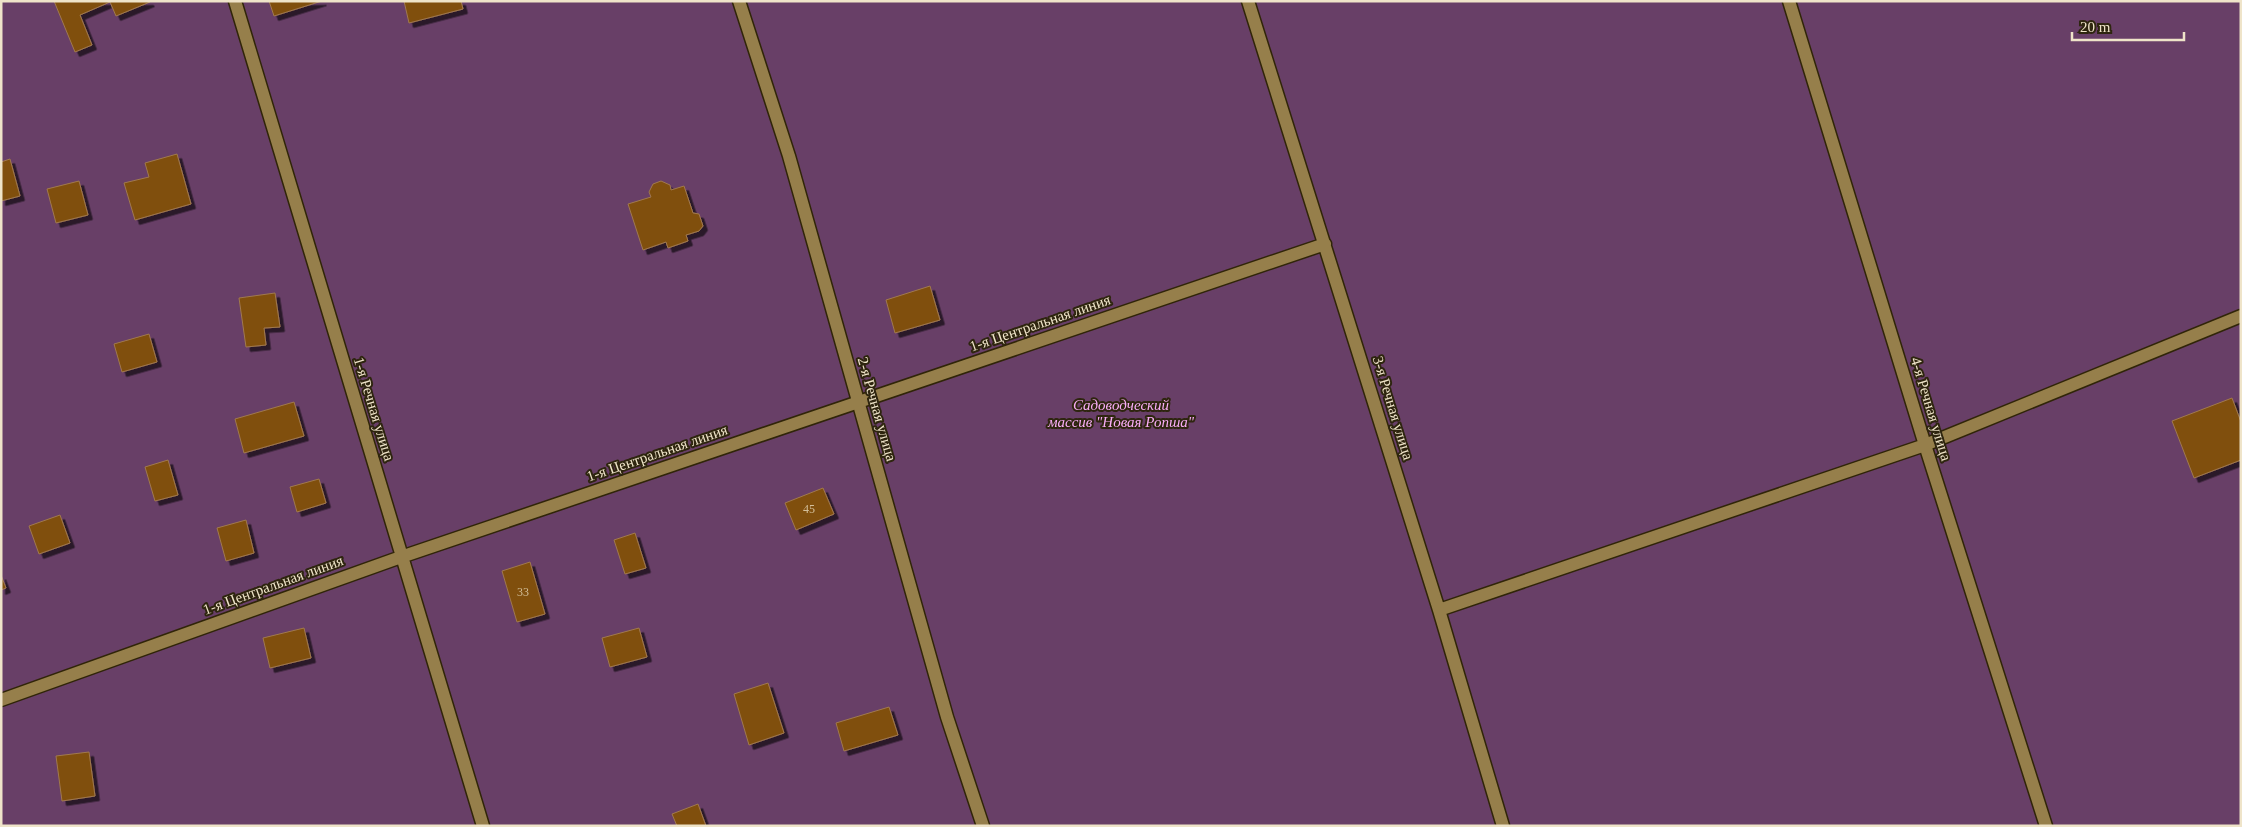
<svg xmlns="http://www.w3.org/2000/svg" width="2242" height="827" font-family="Georgia,serif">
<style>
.green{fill:#683f67}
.building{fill:#804f0c;stroke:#a0794e;filter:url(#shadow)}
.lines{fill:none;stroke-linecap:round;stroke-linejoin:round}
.minor-casing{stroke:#302508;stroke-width:15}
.minor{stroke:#967f4b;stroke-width:12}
.labels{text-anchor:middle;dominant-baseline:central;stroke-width:4;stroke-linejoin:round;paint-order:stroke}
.number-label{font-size:12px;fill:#d3bf9a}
.street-label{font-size:15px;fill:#efe4c9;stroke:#2e250f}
.park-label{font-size:15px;font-style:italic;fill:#f9adf7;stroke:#2e250f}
</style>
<defs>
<filter id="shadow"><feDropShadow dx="4.5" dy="4.5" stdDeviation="0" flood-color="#0009"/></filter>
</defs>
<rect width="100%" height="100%" fill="#513c00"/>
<path class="green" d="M1,1H2241V826H1Z"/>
<path class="building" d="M54,1H149L150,2L116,16L110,2L80,15L92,45L75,52Z
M269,1H322L274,16Z
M404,1H461L463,9L409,23Z
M177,154L191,204L135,220L124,183L149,177L145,163Z
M10,159L20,196L1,201V162Z
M79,181L88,215L56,223L47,189Z
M661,181L670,185L671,190L684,186L693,213L699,214L703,226L699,231L686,235L688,241L668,248L666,242L643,250L628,204L651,197L649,192L653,184Z
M930,286L940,320L895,333L886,300Z
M275,293L280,327L264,328L266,345L246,347L239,298Z
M149,334L157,362L122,372L114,344Z
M2232,398L2241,422V460L2194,478L2172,421Z
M294,402L304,436L244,453L235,419Z
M168,460L178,495L155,501L145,467Z
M319,479L326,503L297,512L290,487Z
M823,488L834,514L796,530L785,503Z
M60,515L70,543L39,554L29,526Z
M246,520L254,553L226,561L217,528Z
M635,533L646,568L625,574L614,540Z
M530,562L545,614L517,622L502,571Z
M1,575L6,588L1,590Z
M304,628L311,658L270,668L263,638Z
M639,628L647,657L610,667L602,638Z
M768,683L784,733L749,745L734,694Z
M889,707L898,735L844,751L836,723Z
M89,752L95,796L62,801L56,756Z
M698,804L706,826H677L672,814Z"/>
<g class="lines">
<g class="minor-casing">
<path id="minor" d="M235,1L483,826
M739,1L789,156L947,717L983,826
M1248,1L1439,610L1503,826
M1789,1L1925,445L2046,826
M1439,610L1925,445L2241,316
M1,700L401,557L1325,244"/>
</g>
<use href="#minor" class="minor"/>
</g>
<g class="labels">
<g class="number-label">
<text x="809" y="509">45</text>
<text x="523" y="592">33</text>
</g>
<g class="street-label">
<text transform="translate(1040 323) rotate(-19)">1-я Центральная линия</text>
<text transform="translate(1393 408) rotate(73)">3-я Речная улица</text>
<text transform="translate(374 409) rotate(73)">1-я Речная улица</text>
<text transform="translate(877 409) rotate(74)">2-я Речная улица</text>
<text transform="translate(1931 409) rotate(73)">4-я Речная улица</text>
<text transform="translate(657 453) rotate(-19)">1-я Центральная линия</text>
<text transform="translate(273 585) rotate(-20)">1-я Центральная линия</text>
</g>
<g class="park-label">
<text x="1121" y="405">Садоводческий<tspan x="1121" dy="17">массив "Новая Ропша"</tspan></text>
</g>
</g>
<rect width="2242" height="827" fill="none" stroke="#efe4c9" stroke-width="5"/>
<path d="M2072 32v8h112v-8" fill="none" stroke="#efe4c9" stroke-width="2.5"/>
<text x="2080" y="32" font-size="15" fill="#efe4c9" stroke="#2e250f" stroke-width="4" paint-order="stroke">20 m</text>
</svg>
